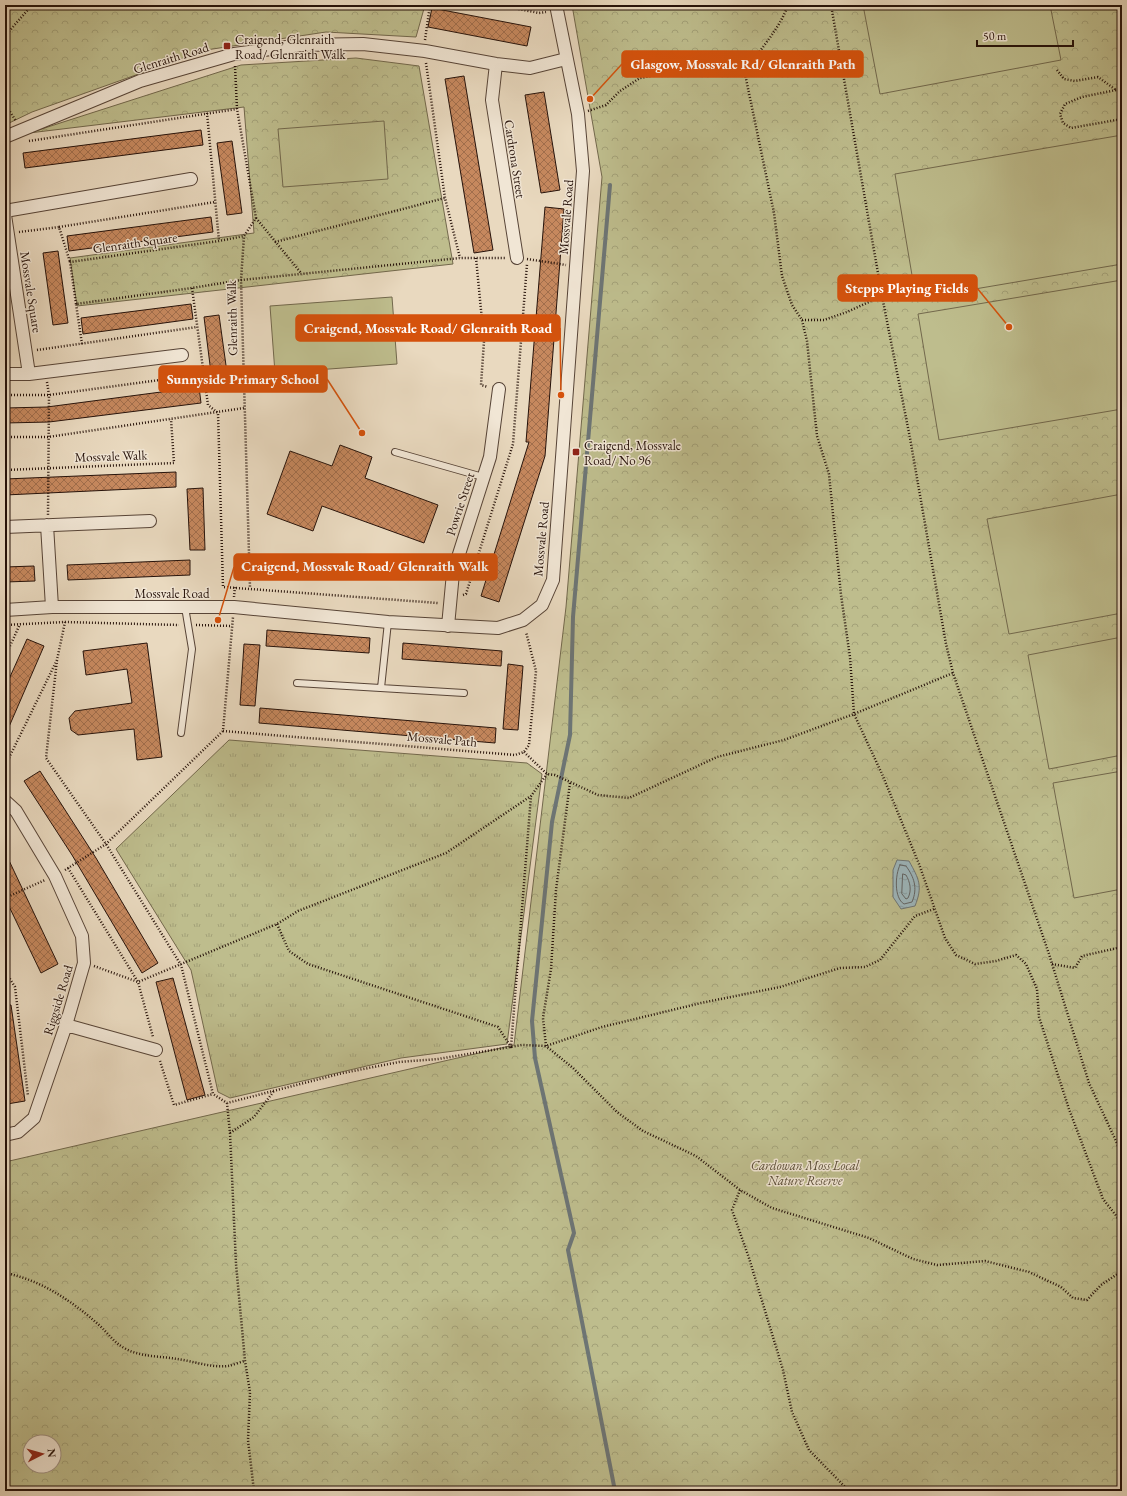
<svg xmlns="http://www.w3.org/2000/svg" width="1127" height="1496" font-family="'EB Garamond',serif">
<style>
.grass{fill:url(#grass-tufts);stroke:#72684c}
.park{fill:url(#park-crowns);stroke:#72684c;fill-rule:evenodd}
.pitch{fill:#bebd8d;stroke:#72684c}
.water{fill:url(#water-ripples);stroke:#6d7575}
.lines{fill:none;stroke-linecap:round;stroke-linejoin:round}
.shore{stroke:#626464;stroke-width:1}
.stream{stroke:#6d7575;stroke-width:4}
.building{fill:url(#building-cross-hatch);stroke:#26120a}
.service-casing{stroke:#574437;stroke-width:8}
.minor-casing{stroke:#574437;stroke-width:14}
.path{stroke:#26120a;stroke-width:2.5;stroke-dasharray:1 2;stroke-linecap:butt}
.service{stroke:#f1e6d5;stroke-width:6}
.minor{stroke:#f1e6d5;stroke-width:12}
.poi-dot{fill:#8f2418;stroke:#f1e6d5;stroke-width:1.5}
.labels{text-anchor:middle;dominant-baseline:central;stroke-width:3;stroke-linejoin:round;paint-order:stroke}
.poi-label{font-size:13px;fill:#26120a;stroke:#f1e6d5;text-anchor:start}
.street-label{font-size:13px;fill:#26120a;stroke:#f1e6d5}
.park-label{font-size:13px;font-style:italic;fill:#5b4e38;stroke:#f1e6d5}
.leader{fill:none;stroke:#d5520c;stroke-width:1.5}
.callout-dot{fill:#d5520c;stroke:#f1e6d5;stroke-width:1.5}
.callout{fill:#d5520c;stroke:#d5520c;stroke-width:1.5}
.callout-label{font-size:14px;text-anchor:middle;font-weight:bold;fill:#fff}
</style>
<defs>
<pattern id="grass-tufts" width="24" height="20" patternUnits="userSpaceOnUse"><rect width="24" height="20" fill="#bebd8d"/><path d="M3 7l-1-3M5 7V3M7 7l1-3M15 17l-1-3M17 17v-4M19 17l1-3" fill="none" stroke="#a3a178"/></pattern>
<pattern id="park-crowns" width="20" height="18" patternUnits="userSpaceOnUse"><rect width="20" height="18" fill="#bebd8d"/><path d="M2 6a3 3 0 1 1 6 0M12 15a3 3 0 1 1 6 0" fill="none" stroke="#a3a178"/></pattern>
<pattern id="water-ripples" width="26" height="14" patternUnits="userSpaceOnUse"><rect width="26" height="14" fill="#9db7bd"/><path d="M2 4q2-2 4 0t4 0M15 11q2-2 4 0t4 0" fill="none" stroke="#879ca1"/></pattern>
<pattern id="building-cross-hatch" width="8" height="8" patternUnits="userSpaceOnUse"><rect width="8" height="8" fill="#c6885e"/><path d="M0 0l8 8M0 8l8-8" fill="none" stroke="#a16e4c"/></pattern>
</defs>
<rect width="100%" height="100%" fill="#e9d9bf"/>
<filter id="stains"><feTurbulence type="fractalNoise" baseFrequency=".005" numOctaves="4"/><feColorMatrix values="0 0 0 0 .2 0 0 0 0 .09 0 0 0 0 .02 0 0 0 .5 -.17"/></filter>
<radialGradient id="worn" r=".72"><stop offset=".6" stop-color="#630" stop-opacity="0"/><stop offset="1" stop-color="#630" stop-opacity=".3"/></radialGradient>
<path class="grass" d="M229,740L527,763L542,774L507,1044L401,1058L230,1098L218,1092L191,970L116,849Z"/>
<path class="park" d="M5,5H425L416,37L326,32L206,50L32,112L5,125Z
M572,5H1122V1491H5V1162L514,1045L566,607L602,177ZM30,1442H54V1466H30Z
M356,58L419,66L453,264L77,306L70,258L254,233L244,107L29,133L241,65Z"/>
<path class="pitch" d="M863,5H1050L1061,60L880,94Z
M384,121L388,179L283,187L278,129Z
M1122,135V264L916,299L895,174Z
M1122,280V409L939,440L918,314Z
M392,297L397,364L275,373L270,306Z
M1122,494V613L1009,634L987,519Z
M1122,637V755L1049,769L1028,655Z
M1122,771V889L1074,898L1053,783Z"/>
<path class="water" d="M897,860L909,861C919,879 923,886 915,906L901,909L893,897V870Z"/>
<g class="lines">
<path class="shore" d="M900,865L906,866C914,877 918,888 912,902L904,904C894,898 895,875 900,865Z
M903,874L906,875C910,882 912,890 908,898L906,899L902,894Z"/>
<path class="stream" d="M610,185L573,617L570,735L552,822L532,1021L535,1058L574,1233L568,1250L615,1491"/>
</g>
<path class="building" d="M432,8L531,27L527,46L428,27Z
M464,76L493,250L474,253L445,79Z
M544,92L560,190L541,193L525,95Z
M201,130L203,145L25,168L23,153Z
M232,141L242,213L227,215L217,143Z
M545,207L564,209L545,456L499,602L481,596L529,442H526Z
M211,217L213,232L69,251L67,236Z
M58,251L68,323L53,325L43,253Z
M191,304L193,319L83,334L81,318Z
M219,315L229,387L213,389L204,317Z
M199,387L201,403L49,422L5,423V408L47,407Z
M340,445L372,457L365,478L438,505L424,543L322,506L313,531L267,514L290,451L332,466Z
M176,472V487L5,495V479Z
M203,488L205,550H190L187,489Z
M190,560V575L68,580L67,565Z
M34,566L35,581L5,582V567Z
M267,630L370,638L369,653L266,646Z
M27,639L44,646L5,736V688Z
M147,643L162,757L137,760L134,729L78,735L71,730L69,718L75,711L132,703L127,669L86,675L83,651Z
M403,643L502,651L501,666L402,659Z
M244,644L260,645L255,706L240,705Z
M508,664L523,666L518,730L503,729Z
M260,708L496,728L495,743L259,723Z
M40,771L96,858L158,963L142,973L72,855L24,781Z
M5,852L58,964L41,973L5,898Z
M173,978L205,1095L187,1100L156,982Z
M5,1005H11L25,1101L7,1104L5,1095Z"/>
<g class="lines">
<g class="service-casing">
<path id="service" d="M395,452L483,477
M297,683L464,693
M381,688L388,622
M181,733L192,649L185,607"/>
</g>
<g class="minor-casing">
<path id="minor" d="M496,64L492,100L517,258
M5,137L140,81L234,54L301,45L363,44L425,51L496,64L530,68L566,59
M5,211L191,179
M5,215L29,374
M5,374H29L182,355
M47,525L52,607
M5,527L150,521
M5,610L52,607H234L388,622L498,628L523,620L542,605L553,580L583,171L578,114L556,5
M448,626L453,573L490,457L499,389
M5,801L16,811L55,876L82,936L84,963L66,1025L34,1118L18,1132L5,1135
M66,1025L156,1050"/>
</g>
<path class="path" d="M498,5L539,13L546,12
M788,5C779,31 758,50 745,74L774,213L782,276L792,305L802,320L807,341L817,436L829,474L841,595L850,657L854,714L882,774L919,864L945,938L956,955L975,964L996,961L1016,955L1026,964L1037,989L1039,1017L1069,1109L1103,1199L1122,1223
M831,5L882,296L910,438L946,644L953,673L1049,954L1089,1083L1122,1154
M5,36L32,5
M425,40L430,5
M426,63L445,198L460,258
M235,66L237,109L256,218L244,236L241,280L250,588
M1057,70L1064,79L1075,81L1098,77L1116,90H1122
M1116,90L1082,97L1065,104L1060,114L1063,123L1071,128L1122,119
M5,104L16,121
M588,111L606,105L620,91L640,78L712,65H728L745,74
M207,113L219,241
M29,141L237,109
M256,218L301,273
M59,227L215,202
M19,232L59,227L70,262
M275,242L445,198
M476,258L484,341L481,385L488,387
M527,259L566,265
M192,288L208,405L218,413L223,587L438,603
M76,304L70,262L219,241L244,236
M802,320H824L847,312L882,296
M82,344L76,304L192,288L241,280L460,258H506
M37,350L197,327
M47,382L49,395L48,515
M5,395H49L204,374
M5,437H48L244,408
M5,470L174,463L171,419
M463,595L466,594L513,444L527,264
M234,597L235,587
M5,625L65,622L179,625
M196,625L232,626
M5,657L20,624
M57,660L46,758L106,844L181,965L213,1094L227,1103L343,1073L399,1062L438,1059L522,1045L546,1046L602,1027L701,1003L780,987L840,968L865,967L880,960L915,916L934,909
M223,731L515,755L524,752L529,745L536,671L526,632
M524,752L547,774L555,775L598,795L629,798L717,757L784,740L854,714L953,673
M5,766L57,660L65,622
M570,783L556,890L551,969L543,1018L546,1046L573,1068L617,1112L643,1131L696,1156L740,1190L772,1208L869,1238L913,1259L937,1265L985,1261L1029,1272L1061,1287L1073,1298L1087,1300L1101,1285L1122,1271
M68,868L138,982L153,1037
M65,870L106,844L223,731L233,617
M5,898L45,880
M277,924L289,951L308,964L498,1027L511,1047L531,796
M1052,964L1075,968L1082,956L1122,947
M94,966L138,982L277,924L298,911L446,853L531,796L547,774
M5,971L15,987L28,1096
M160,1061L174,1105L213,1094
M227,1103L230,1133L236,1264L245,1361L250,1392L248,1440L254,1491
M230,1133L254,1117L274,1091
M740,1190L732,1210L749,1258L783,1370L792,1412L809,1450L849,1491
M5,1273C41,1280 72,1301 99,1325C109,1334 114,1343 126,1349C141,1357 160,1356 177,1359C193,1361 211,1368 228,1366C233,1365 240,1362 245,1361"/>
<use href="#service" class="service"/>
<use href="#minor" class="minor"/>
</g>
<g class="poi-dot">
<rect x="223" y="42" width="8" height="8" rx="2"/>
<rect x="572" y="448" width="8" height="8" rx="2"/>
</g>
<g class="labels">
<g class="poi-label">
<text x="235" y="39">Craigend, Glenraith<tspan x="235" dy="15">Road/ Glenraith Walk</tspan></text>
<text x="584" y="445">Craigend, Mossvale<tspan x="584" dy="15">Road/ No 96</tspan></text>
</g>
<g class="street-label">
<text transform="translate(171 58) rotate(-17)">Glenraith Road</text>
<text transform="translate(515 159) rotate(81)">Cardrona Street</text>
<text transform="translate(566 217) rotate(-86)">Mossvale Road</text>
<text transform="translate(135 243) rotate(-8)">Glenraith Square</text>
<text transform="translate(31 292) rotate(81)">Mossvale Square</text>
<text transform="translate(232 318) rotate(-91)">Glenraith Walk</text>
<text transform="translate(111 456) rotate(-2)">Mossvale Walk</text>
<text transform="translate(460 504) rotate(-72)">Powrie Street</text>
<text transform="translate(541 539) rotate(-85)">Mossvale Road</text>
<text x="172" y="593">Mossvale Road</text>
<text transform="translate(442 739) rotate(5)">Mossvale Path</text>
<text transform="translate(58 1000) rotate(-73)">Riggside Road</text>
</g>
<g class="park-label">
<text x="805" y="1165">Cardowan Moss Local<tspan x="805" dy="15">Nature Reserve</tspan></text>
</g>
</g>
<path class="leader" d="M590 99L622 64M1009 327L977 288M561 395L560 328M362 433L327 379M218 620L234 567"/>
<g class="callout-dot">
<circle cx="590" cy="99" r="4"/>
<circle cx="1009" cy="327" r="4"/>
<circle cx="561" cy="395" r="4"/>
<circle cx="362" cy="433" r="4"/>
<circle cx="218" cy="620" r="4"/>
</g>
<g class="callout">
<rect x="622" y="51" width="241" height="26" rx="4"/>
<rect x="838" y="275" width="139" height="26" rx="4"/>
<rect x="296" y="315" width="264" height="26" rx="4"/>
<rect x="159" y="366" width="168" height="26" rx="4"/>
<rect x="234" y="554" width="263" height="26" rx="4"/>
</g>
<g class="callout-label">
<text x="743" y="69">Glasgow, Mossvale Rd/ Glenraith Path</text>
<text x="907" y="293">Stepps Playing Fields</text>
<text x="428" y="333">Craigend, Mossvale Road/ Glenraith Road</text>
<text x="243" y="384">Sunnyside Primary School</text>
<text x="365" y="571">Craigend, Mossvale Road/ Glenraith Walk</text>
</g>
<rect width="1127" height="1496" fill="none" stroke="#e9d9bf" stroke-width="20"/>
<rect x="6" y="6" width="1115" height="1484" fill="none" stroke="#26120a" stroke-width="2"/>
<rect x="10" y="10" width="1107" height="1476" fill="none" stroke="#26120a"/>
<g transform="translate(42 1454) rotate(84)"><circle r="19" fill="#f1e6d5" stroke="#a09184"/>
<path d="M0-3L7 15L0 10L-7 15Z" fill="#8f2418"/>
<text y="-6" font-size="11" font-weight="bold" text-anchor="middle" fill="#26120a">N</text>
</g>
<path d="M977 40v6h96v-6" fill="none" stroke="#26120a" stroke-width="2"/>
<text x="983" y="40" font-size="12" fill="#26120a" stroke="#f1e6d5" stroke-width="3" paint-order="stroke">50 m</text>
<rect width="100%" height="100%" filter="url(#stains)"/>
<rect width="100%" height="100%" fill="url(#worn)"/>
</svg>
